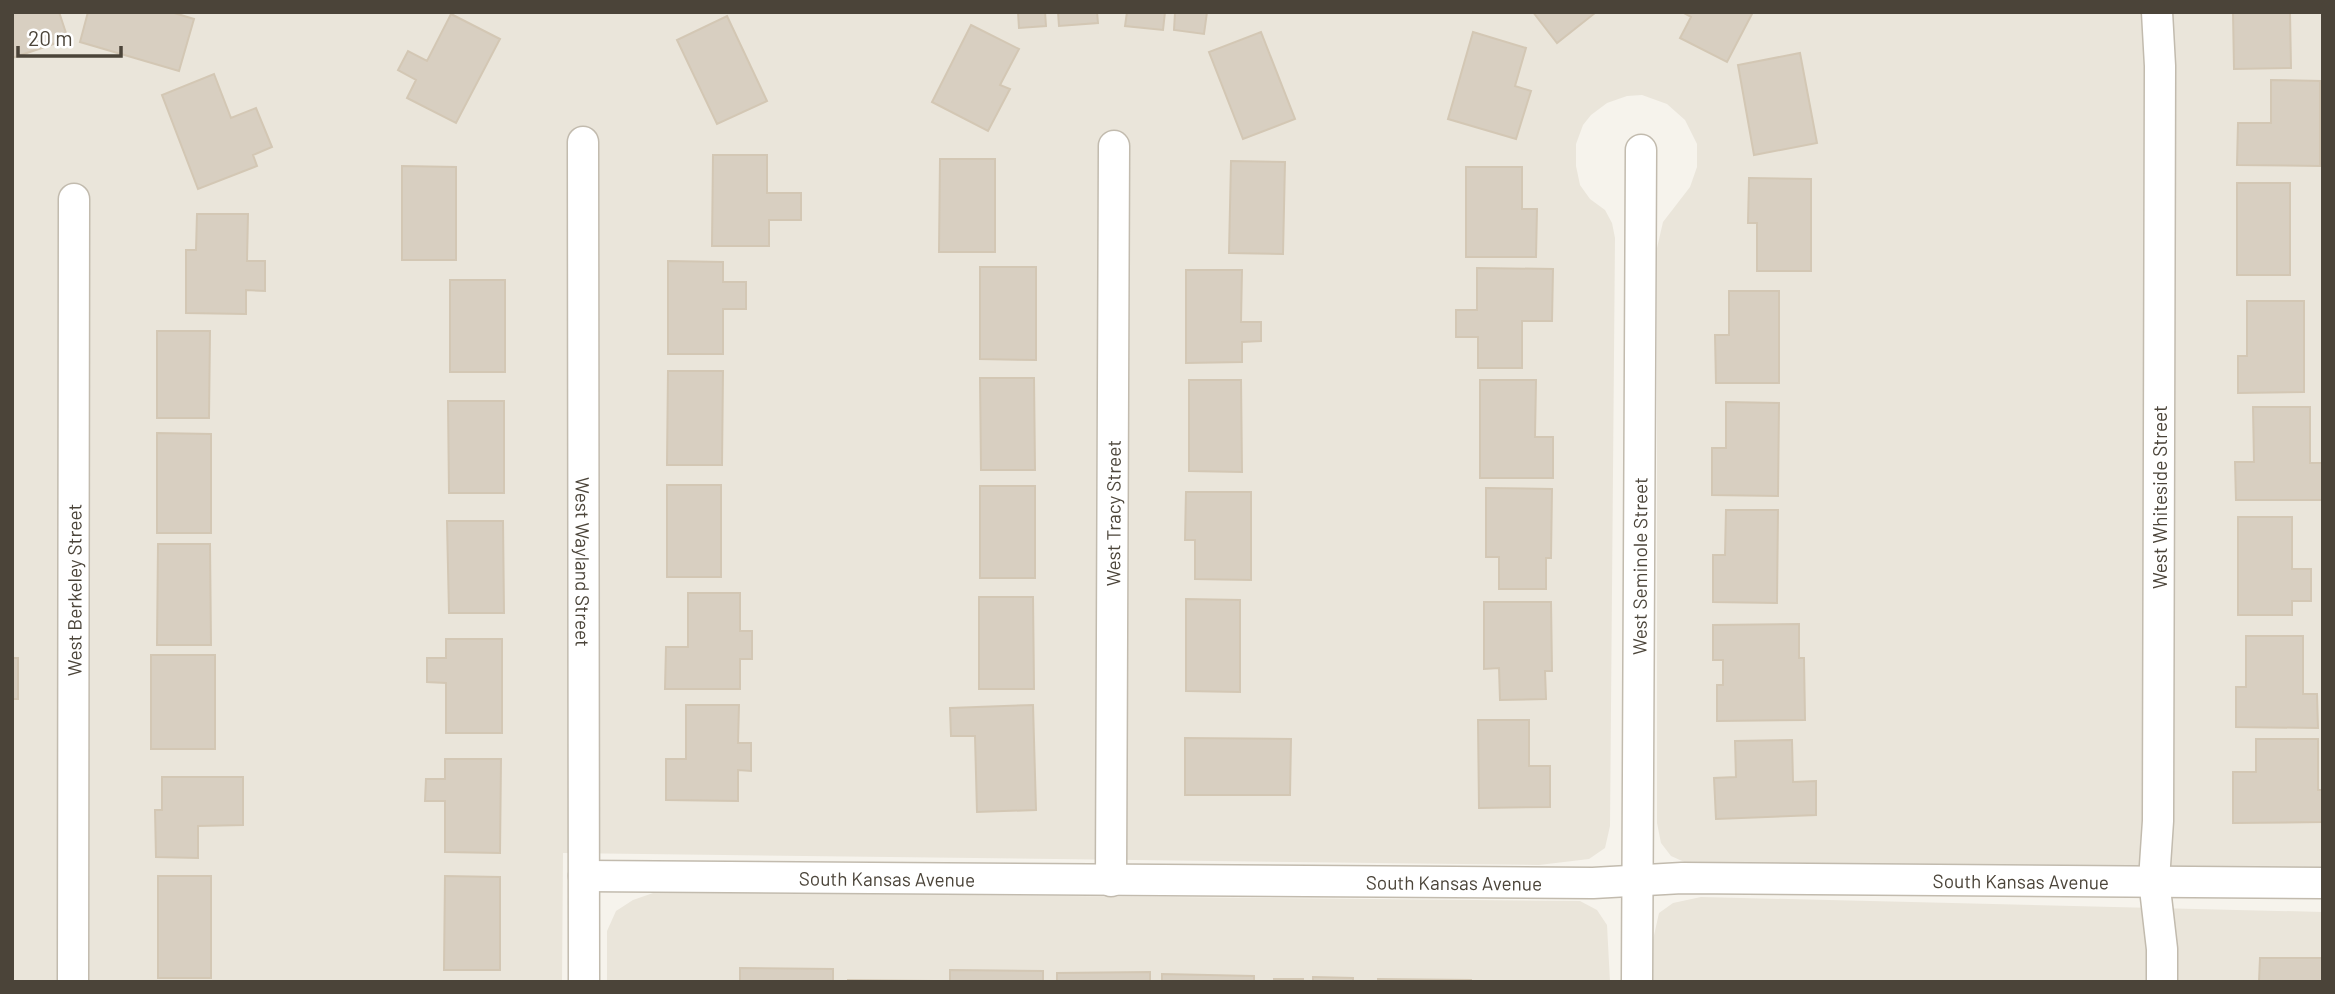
<svg xmlns="http://www.w3.org/2000/svg" width="2335" height="994" font-family="Barlow,sans-serif">
<style>
.residential{fill:#eae5da}
.building{fill:#d8cfc1;stroke:#d3c7b4;stroke-width:2}
.lines{fill:none;stroke-linecap:round;stroke-linejoin:round}
.street-casing{stroke:#c2bbae;stroke-width:33}
.street{stroke:#fff;stroke-width:30}
.labels{text-anchor:middle;dominant-baseline:central;stroke-width:6;stroke-linejoin:round;paint-order:stroke}
.street-label{font-size:19px;fill:#4b4439;stroke:#fff}
</style>
<rect width="100%" height="100%" fill="#f6f3ec"/>
<path class="residential" d="M12,12H2323V873L1691,865L1671,856L1661,843L1657,823V248L1663,222L1690,187L1697,167V144L1685,120L1667,104L1642,95L1627,96L1607,103L1591,115L1583,125L1576,144V166L1580,185L1590,199L1605,210L1612,223L1615,238L1610,826L1605,848L1589,859L1539,865L563,853L562,982H12Z
M656,892L1580,901L1597,910L1607,925L1610,982H607V931L616,911L633,900Z
M1701,897L2323,912V982H1653V940L1659,913L1673,903Z"/>
<path class="building" d="M12,12H59L68,39L12,58Z
M88,12H171L194,19L179,71L80,42Z
M1018,12H1045L1046,26L1019,28Z
M1058,12H1097L1098,23L1059,26Z
M1127,12H1165L1163,30L1125,26Z
M1165,12H1207L1204,34L1174,30L1175,13Z
M1533,12H1594L1595,13L1557,43Z
M1682,12H1753L1727,62L1680,38L1691,17Z
M2233,12H2290L2291,68L2234,69Z
M451,14L500,39L456,123L407,98L416,80L398,70L408,51L427,61Z
M727,16L767,101L717,124L677,40Z
M971,25L1019,49L1000,85L1010,89L988,131L932,102Z
M1261,32L1295,119L1243,139L1209,52Z
M1473,32L1526,48L1515,86L1531,91L1516,139L1448,119Z
M1800,53L1817,143L1754,155L1738,65Z
M214,74L231,118L256,108L272,147L253,155L257,166L198,189L162,95Z
M2271,80L2320,81V166L2237,165L2238,123H2271Z
M713,155H767V193H801V220H769V246H712Z
M940,159H995V252H939Z
M1231,161L1285,162L1283,254L1229,253Z
M402,166L456,167V260H402Z
M1466,167H1522V209H1537L1536,257H1466Z
M1749,178L1811,179V271H1757V223H1748Z
M2237,183H2290V275H2237Z
M197,214H248L247,261H265V291L246,290V314L186,313V250H196Z
M668,261L723,262V282H746V309H723V354H668Z
M980,267H1036V360L980,359Z
M1477,268L1553,269L1552,321H1522V368H1478V337H1456V310H1477Z
M1186,270H1242L1241,322H1261V341L1242,342V362L1186,363Z
M450,280H505V372H450Z
M1729,291H1779V383H1716L1715,335H1729Z
M2247,301H2304V392L2238,393V356H2247Z
M157,331H210L209,418H157Z
M668,371H723L722,465H667Z
M980,378H1034L1035,470H981Z
M1189,380H1241L1242,472L1189,471Z
M1480,380H1536L1535,437H1553V478H1480Z
M448,401H504V493H449Z
M1726,402L1779,403L1778,496L1712,495V448H1726Z
M2253,407H2310V463H2323V500H2236L2235,462H2254Z
M157,433L211,434V533H157Z
M667,485H721V577H667Z
M980,486H1035V578H980Z
M1486,488L1552,489L1551,558H1546V589H1499V557H1486Z
M1186,492H1251V580L1195,579V540H1185Z
M1726,510H1778L1777,603L1713,602V555H1725Z
M2238,517H2292V569H2311V601H2292V615H2238Z
M447,521H503L504,613H449Z
M158,544H210L211,645H157Z
M688,593H740V631H752V659H740V689H665L666,647H688Z
M979,597H1033L1034,689H979Z
M1186,599L1240,600V692L1186,691Z
M1484,602H1551L1552,671H1545L1546,699L1500,700L1499,668L1484,669Z
M1799,624V658H1804L1805,720L1717,721V685H1723V660H1713V625Z
M2246,636H2303V694H2317L2318,728L2236,727V687H2246Z
M446,639H502V733H446V683L427,682V658H446Z
M151,655H215V749H151Z
M12,658H18V699H12Z
M686,705H739L738,743H751V771L738,770V801L666,800V759H686Z
M1033,705L1036,810L977,812L975,736H951L950,708Z
M1478,720H1529V766H1550V807L1479,808Z
M1185,738L1291,739L1290,795H1185Z
M2256,739H2318V790H2323V822L2233,823V772H2256Z
M1792,740L1793,782L1816,781V815L1716,819L1714,778L1736,777L1735,741Z
M445,759H501L500,853L445,852V801H425L426,779H445Z
M162,777H243V825L198,826V858L156,857L155,810H162Z
M158,876H211V978H158Z
M445,876L500,877V970H444Z
M2260,958H2323V982H2259Z
M740,968L833,969V982H740Z
M950,970L1043,971V982H950Z
M1150,972V982H1057V973Z
M1162,974L1254,976V982H1162Z
M1313,977L1353,978V982H1313Z
M1274,979H1303V982H1274Z
M1378,979L1471,980V982H1378Z
M848,980L933,981V982H848Z"/>
<g class="lines">
<g class="street-casing">
<g id="street">
<path d="M2157,12L2160,66L2158,821L2154,880L2162,949V982"/>
<path id="s1" d="M583,142L584,982"/>
<path id="s2" d="M584,876L1593,883L1682,878L2323,883"/>
<path id="s3" d="M1111,881L1114,146"/>
<path id="s4" d="M73,982L74,199"/>
<path id="s5" d="M1637,982L1641,150"/>
</g>
</g>
<use href="#street" class="street"/>
</g>
<g class="labels">
<g class="street-label">
<text transform="translate(2159 497) rotate(-90)">West Whiteside Street</text>
<text stroke="none"><textPath href="#s3" startOffset="368">West Tracy Street</textPath></text>
<text stroke="none"><textPath href="#s1" startOffset="420">West Wayland Street</textPath></text>
<text stroke="none"><textPath href="#s5" startOffset="416">West Seminole Street</textPath></text>
<text stroke="none"><textPath href="#s4" startOffset="392">West Berkeley Street</textPath></text>
<text stroke="none"><textPath href="#s2" startOffset="303">South Kansas Avenue</textPath></text>
<text stroke="none"><textPath href="#s2" startOffset="1437">South Kansas Avenue</textPath></text>
<text stroke="none"><textPath href="#s2" startOffset="870">South Kansas Avenue</textPath></text>
</g>
</g>
<rect width="2335" height="994" fill="none" stroke="#4b4439" stroke-width="28"/>
<path d="M18 46v10h103v-10" fill="none" stroke="#4b4439" stroke-width="3.5"/>
<text x="28" y="46" font-size="21" fill="#4b4439" stroke="#ffffff" stroke-width="5" paint-order="stroke">20 m</text>
</svg>
